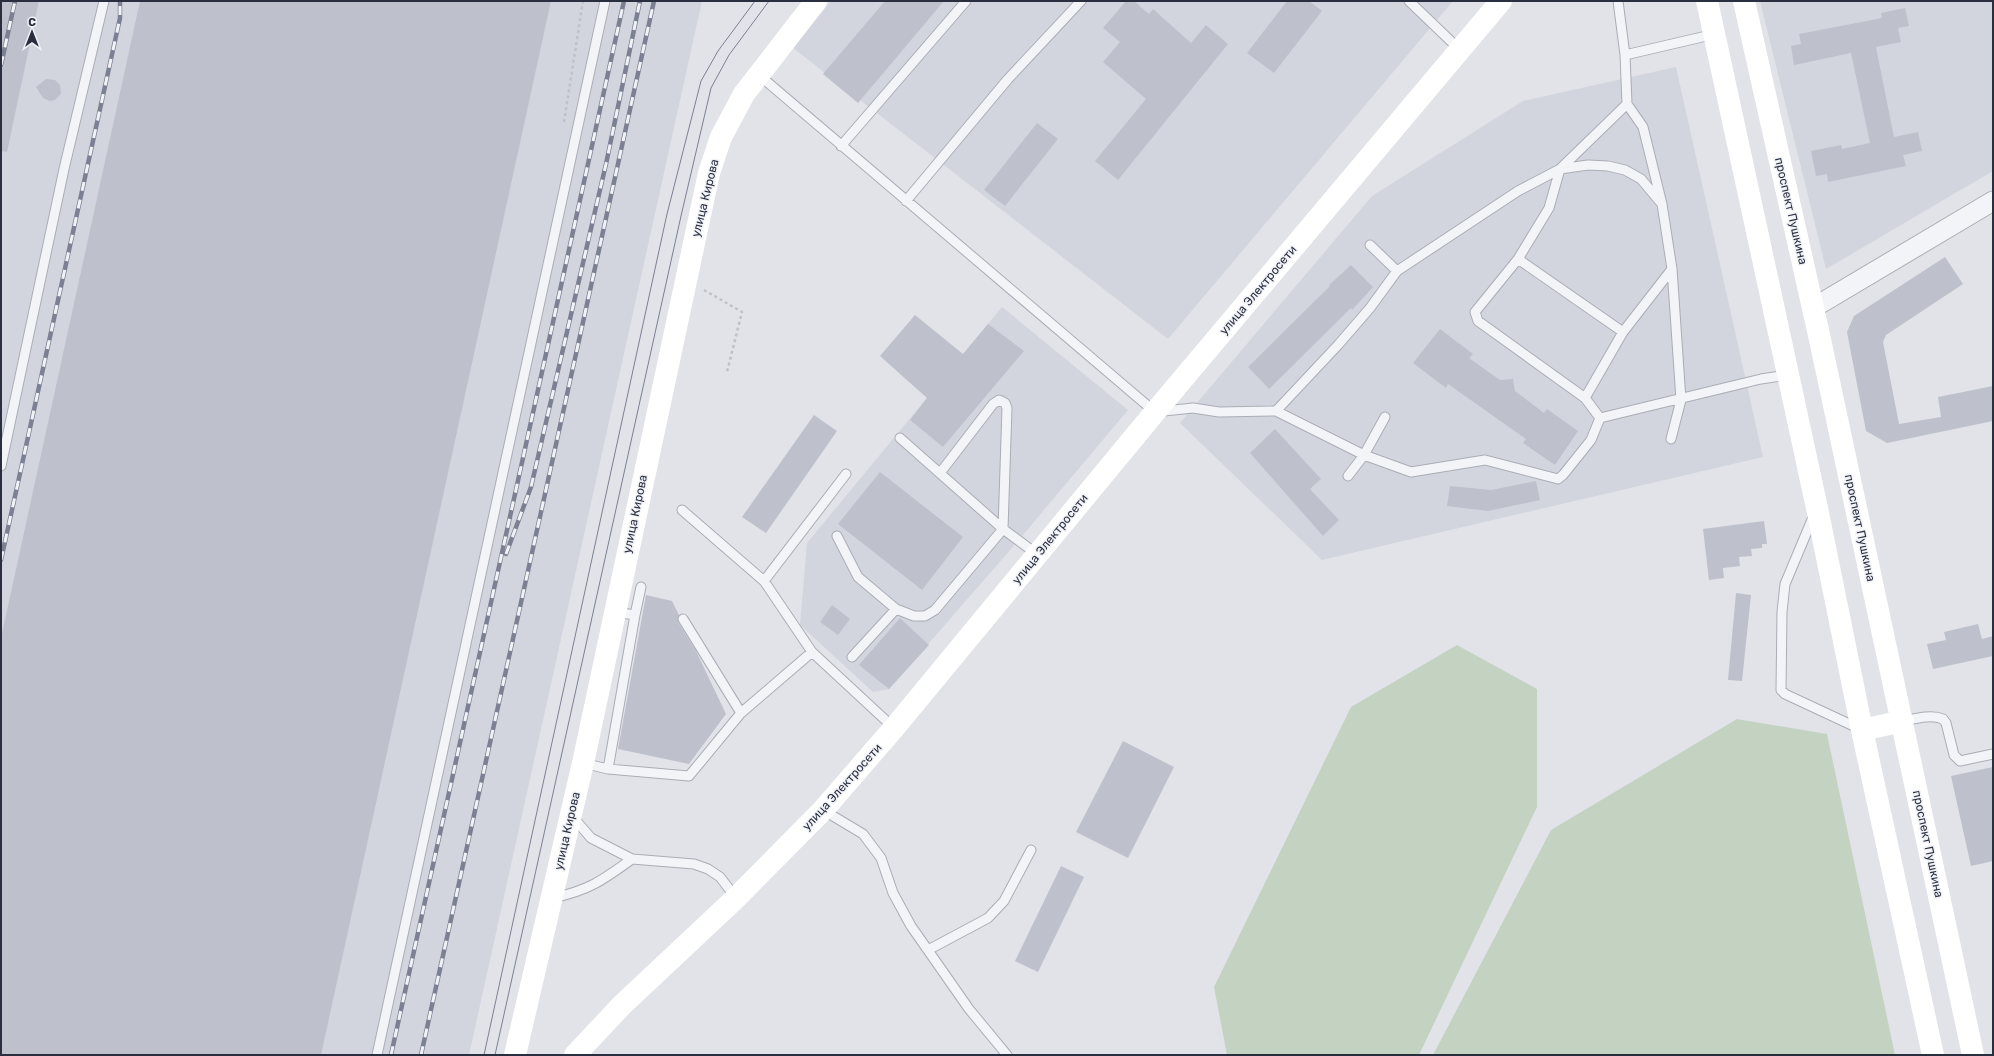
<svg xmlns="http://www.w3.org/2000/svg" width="1994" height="1056" font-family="Rubik,sans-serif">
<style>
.built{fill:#d3d5de}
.green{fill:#c4d2c2}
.building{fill:#bec1cb}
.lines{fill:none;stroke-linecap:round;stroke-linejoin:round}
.lane-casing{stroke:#aaadb6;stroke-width:11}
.street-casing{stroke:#aaadb6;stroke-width:21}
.path{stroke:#bfc1c7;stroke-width:2.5;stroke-dasharray:3 3;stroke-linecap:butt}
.lane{stroke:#f3f4f7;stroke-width:9}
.street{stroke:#f3f4f7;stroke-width:19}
.secondary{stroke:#fff;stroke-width:22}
.tram{stroke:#7b8092;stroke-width:1}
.rail-casing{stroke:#7b8092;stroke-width:4.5}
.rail{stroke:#f0f2f6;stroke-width:3;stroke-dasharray:9;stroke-linecap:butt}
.labels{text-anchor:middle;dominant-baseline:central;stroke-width:3;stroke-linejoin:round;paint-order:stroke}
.street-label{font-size:12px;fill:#2a2f40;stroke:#f0f2f6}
</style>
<rect width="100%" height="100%" fill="#e1e3e9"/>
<path class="built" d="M1,1H702L469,1055H1Z
M831,1H1453L1168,339L793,48Z
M1760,1H1993V171L1826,269Z
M1676,67L1763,457L1322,560L1180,423L1372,196L1523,101Z
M1002,307L1128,410L1018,541L889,689L873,692L800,625L807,543Z"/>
<path class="green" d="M1457,645L1537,689V807L1419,1055H1227L1214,987L1351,707Z
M1737,719L1827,734L1895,1055H1433L1551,830Z"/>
<path class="building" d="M1,1H39L7,152L1,151Z
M140,1H551L321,1055H1V638Z
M885,1H944L858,103L823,74Z
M1126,1H1134L1149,14L1153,9L1191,43L1206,25L1228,44L1118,180L1095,161L1146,99L1103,62L1120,42L1103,28Z
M1287,1H1309L1322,11L1274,73L1247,53Z
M1905,8L1909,26L1898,28L1901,42L1876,47L1894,137L1918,132L1922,151L1903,155L1906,166L1828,182L1827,174L1816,176L1811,151L1841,145L1842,149L1870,143L1851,53L1794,65L1791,46L1801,44L1799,34L1882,18L1881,13Z
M46,79L55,80L60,85L61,94L55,100L50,101L43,98L36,87Z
M1037,123L1058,139L1005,206L984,190Z
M1945,257L1963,284L1886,335L1883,342L1899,424L1941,417L1938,397L1993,386V421L1887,443L1866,431L1847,332L1854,316Z
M1351,265L1373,287L1352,310L1351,308L1269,389L1248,367L1330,286L1329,285Z
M915,315L963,354L988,324L1024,351L943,447L910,420L927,398L880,356Z
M1440,329L1473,354L1469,358L1500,380L1513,379L1515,391L1544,413L1547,409L1578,431L1555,465L1523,443L1526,439L1448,384L1446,388L1413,363Z
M814,415L837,431L766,533L742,517Z
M1275,429L1321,479L1310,489L1339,520L1323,536L1250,453Z
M880,472L963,537L922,590L838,524Z
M1536,481L1540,500L1488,511L1447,506L1450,486L1491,490Z
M1764,521L1767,544H1762V548L1751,549L1752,556L1739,557L1740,566L1723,568L1724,578L1709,580L1703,529Z
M1736,593L1751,595L1742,681L1728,680Z
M646,595L672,601L679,615L678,622L696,651L726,714L689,764L618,749Z
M832,605L850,619L838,635L820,622Z
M900,618L929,645L889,689L859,665Z
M1978,624L1982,639L1993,636V656L1933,669L1927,644L1946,640L1944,632Z
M1123,741L1174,767L1128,858L1076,832Z
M1993,767V861L1971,866L1951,776Z
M1061,866L1084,877L1038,972L1015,961Z"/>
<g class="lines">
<g class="lane-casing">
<path id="lane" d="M1409,1L1460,50
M1618,1L1625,55L1627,104L1643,127L1662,204L1672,269L1681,400L1671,439
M1625,55L1715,34
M759,75L1155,412L1193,408L1219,412L1276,411L1338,345L1370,308L1397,271L1518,191L1560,169L1588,165L1608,166L1625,170L1641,179L1662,204
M841,146L966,1
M906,201L1008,79L1081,1
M1370,245L1397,271
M1518,259L1623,332L1585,398L1478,321L1475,312L1518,259L1549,208L1560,169L1627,104
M1623,332L1672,269
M1585,398L1600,418
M1276,411L1364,455L1411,472L1485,460L1558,479L1563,475L1591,440L1600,418L1761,379L1787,375
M900,438L1003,529L1038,555
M1,466L64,169L104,1
M1348,476L1364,455L1385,417
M682,510L764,581L812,652L894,728
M1814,515L1785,584L1782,612L1781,690L1785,694L1860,729
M837,536L858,577L896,609L914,616H925L935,610L1003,529L1007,408L1005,403L999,400L993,404L940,473
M764,581L846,474
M635,615L641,587
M852,657L896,609
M741,713L812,652
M1903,721C1914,719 1931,714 1943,719L1946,723L1954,755L1960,761L1993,754
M583,763L608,769L635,615L615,612
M608,769L689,776L741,713L683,619
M823,810L863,834L881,858L893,893L911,926L969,1009L1007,1055
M572,816L591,838L632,859L694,864L708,869L720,877L736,898
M552,898C588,891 603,880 632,859
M928,950L988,918L1004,901L1031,850
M377,1055L605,1"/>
</g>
<g class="street-casing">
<path id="street" d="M1813,308L1993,201"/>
</g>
<path class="path" d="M564,122L583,1
M704,290L742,312L727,372"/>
<use href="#lane" class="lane"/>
<use href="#street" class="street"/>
<path class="secondary" d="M1707,1L1817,508L1862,730L1933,1055
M1744,1L1819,335L1973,1055
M1862,730L1903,721
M515,1055L583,763L709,173L721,137L744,94L816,1
M575,1055L622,1005L736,898L823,810L894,728L1155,412L1501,1"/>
<path class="tram" d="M484,1055L667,214L701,81L718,51L755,1
M495,1055L681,216L711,88L729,55L769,1"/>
<g class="rail-casing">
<path id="rail" d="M1,65L15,1
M506,554L531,487L606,164L640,1
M1,560L120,18V1
M391,1055L624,1
M421,1055L654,1"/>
</g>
<use href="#rail" class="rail"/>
</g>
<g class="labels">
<g class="street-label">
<text transform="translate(705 198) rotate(-76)">улица Кирова</text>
<text transform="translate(1791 211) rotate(77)">проспект Пушкина</text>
<text transform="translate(1258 290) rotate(-50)">улица Электросети</text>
<text transform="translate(635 514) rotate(-78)">улица Кирова</text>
<text transform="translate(1860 528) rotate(78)">проспект Пушкина</text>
<text transform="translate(1050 539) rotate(-51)">улица Электросети</text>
<text transform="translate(842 787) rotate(-48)">улица Электросети</text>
<text transform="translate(567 831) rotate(-77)">улица Кирова</text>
<text transform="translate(1928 844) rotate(78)">проспект Пушкина</text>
</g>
</g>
<rect width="1994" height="1056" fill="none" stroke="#2a2f40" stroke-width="4"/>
<g transform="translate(32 32)" stroke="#f0f2f6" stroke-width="3" paint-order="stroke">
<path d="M0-3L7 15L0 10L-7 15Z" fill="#2a2f40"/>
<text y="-6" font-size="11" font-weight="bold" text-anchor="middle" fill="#2a2f40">С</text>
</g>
</svg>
